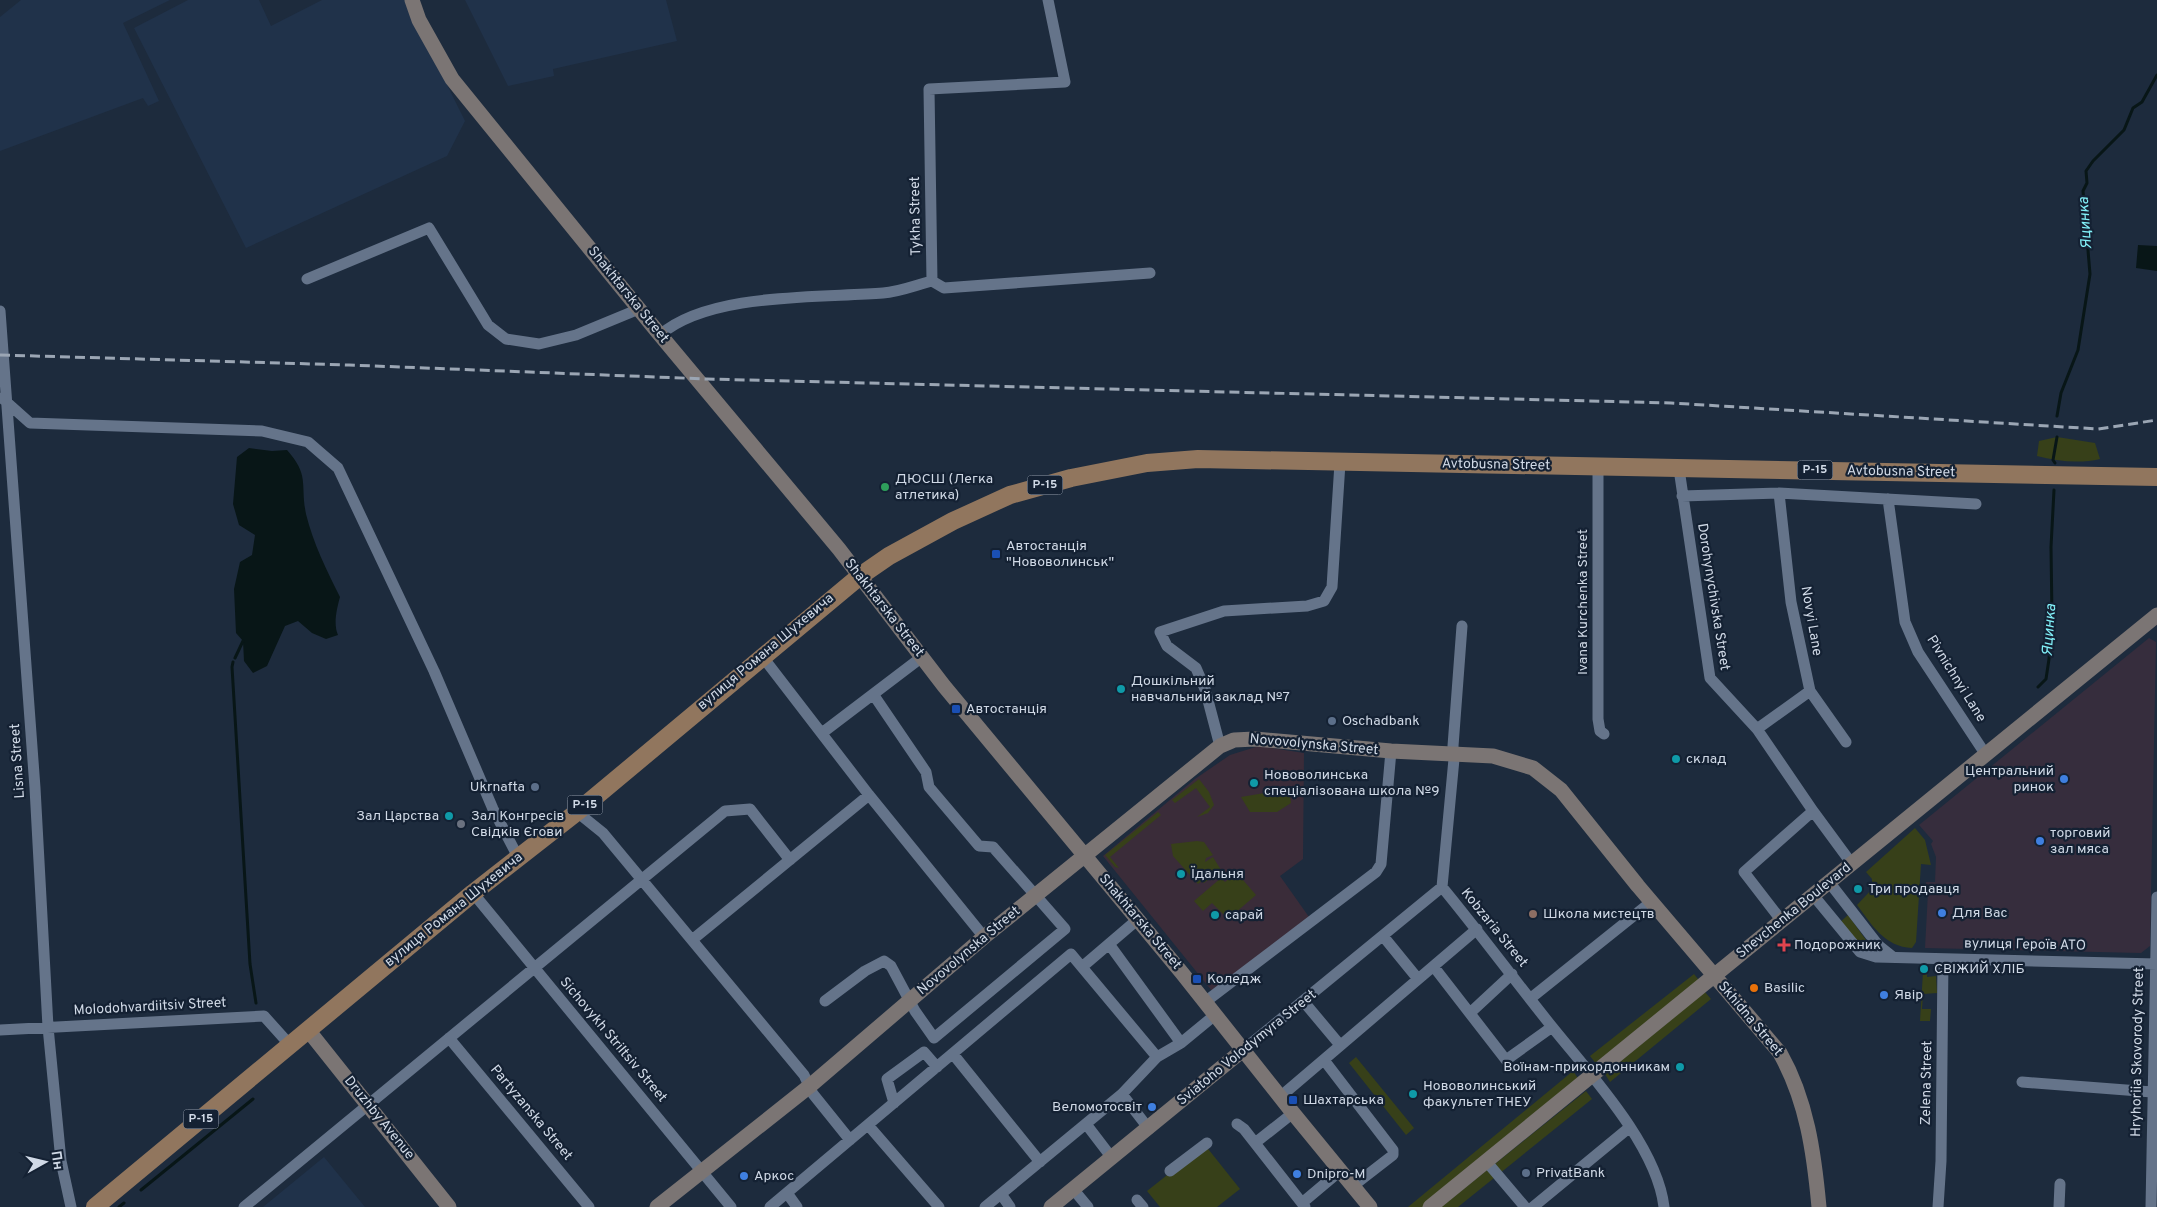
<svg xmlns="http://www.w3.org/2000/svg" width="2157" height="1207" font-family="Overpass,sans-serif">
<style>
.commercial{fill:#362d3d}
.built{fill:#20324a}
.education{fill:#3a2c39}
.green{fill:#374019}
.water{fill:#081617}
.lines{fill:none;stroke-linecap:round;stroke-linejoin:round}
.stream{stroke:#081617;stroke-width:3}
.street{stroke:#65748a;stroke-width:11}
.secondary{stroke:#7b7574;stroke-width:15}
.primary{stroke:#91765e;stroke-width:18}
.rail{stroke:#9ba6b4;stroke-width:3;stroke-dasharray:10 5;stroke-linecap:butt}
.leisure-dot{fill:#2e9e5b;stroke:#142133;stroke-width:2}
.transit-dot{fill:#1a4fb4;stroke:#142133;stroke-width:2}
.culture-dot{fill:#0f9aa8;stroke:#142133;stroke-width:2}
.service-dot{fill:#5c6f8a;stroke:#142133;stroke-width:2}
.shop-dot{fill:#3f7fe0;stroke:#142133;stroke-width:2}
.worship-dot{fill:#6b7280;stroke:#142133;stroke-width:2}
.education-dot{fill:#8d6e63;stroke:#142133;stroke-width:2}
.health-dot{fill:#e0444e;stroke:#142133;stroke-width:2}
.food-dot{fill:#e8710a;stroke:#142133;stroke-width:2}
.labels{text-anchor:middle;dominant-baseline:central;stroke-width:4.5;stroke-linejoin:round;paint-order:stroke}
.shield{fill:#142133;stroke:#98a2b0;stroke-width:1}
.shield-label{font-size:12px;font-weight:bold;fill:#d0d9e6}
.street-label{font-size:14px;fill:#d0d9e6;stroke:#142133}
.poi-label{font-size:14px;fill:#d0d9e6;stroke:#142133;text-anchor:start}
.water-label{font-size:15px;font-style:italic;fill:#83f2fa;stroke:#142133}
</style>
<rect width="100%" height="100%" fill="#1d2b3d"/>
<path class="commercial" d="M2149,638L2156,642L2150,946L2141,953L1925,948L1928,892L1925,891L1926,882H1935L1936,857L1931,844L1933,841L1919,825Z"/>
<path class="built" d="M21,0H170L123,23L159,101L148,106L143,98L0,151V17Z
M188,0H259L271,26L322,0H405L465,121L447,156L246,248L134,28Z
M465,0H666L677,41L553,69L554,76L508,86Z
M324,1157L365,1207H263Z"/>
<path class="education" d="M1259,746L1304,753L1303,859L1280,876L1309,917L1212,991L1103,856L1195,779L1230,755Z"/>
<path class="green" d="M2057,437L2095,443L2100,459C2079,464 2057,461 2037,456L2039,441Z
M1199,779L1209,792L1214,805L1208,813L1197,817L1210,807L1196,788L1175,803L1172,800Z
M1289,789L1291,803L1277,812H1250L1241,797Z
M1158,812L1161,815L1110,857L1119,868L1115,867L1105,855Z
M1915,828L1925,840L1931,865L1921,864L1916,942L1912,948C1885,947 1872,925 1857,905L1872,889V879L1866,872Z
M1197,841L1204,842L1213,855L1206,858L1205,862L1213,857L1221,870L1204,883L1202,881L1198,884L1173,856L1171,844Z
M1237,873L1256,895L1228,919L1212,903L1203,911L1194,901L1221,878L1225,882Z
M1848,915L1871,947L1864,951L1839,923Z
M1923,972H1927V977L1936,976L1937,993L1923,994L1922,1009H1931L1930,1021H1920Z
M1694,974L1702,984L1597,1065L1590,1056Z
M1705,992L1711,999L1610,1082L1605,1074Z
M1356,1057L1414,1128L1406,1135L1349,1063Z
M1573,1071L1580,1081L1425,1207H1408Z
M1586,1091L1592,1099L1458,1207H1441Z
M1205,1145L1240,1189L1217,1207H1160L1147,1191Z"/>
<path class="water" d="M2138,245L2157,246V271L2136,268Z
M249,448L272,451L287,450C310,476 300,484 306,514C313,543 327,571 340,597C337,608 333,624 338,635L326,639L312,633L298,621L285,626L267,666L253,673L244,661L243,641L236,633L234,589L240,562L252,555L255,535L239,525L233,504L237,457Z"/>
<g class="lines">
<path class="stream" d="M2057,416L2061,393L2078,350L2090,274L2083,191L2087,183L2086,171L2093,161L2124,130L2133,108L2142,102L2157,75
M2055,463L2053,460L2057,437
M235,658L243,641
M233,662L232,667L250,964L256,1003
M2038,687L2046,679L2049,659L2052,617L2051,547L2054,490
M141,1190L253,1099
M119,1207L124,1203"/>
<path class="street" d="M307,279L429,228L488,325L506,339L539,344L576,335L639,309
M932,281L944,288L1150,273
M0,311L35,788L48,1027L61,1161L71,1207
M660,335C709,292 821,298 883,293C899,292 916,285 932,281L929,89L1065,82L1048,0
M2,398L30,423L262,431L308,442L338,468L434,671L493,809L518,857
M1598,468V719L1600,731L1604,734
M1679,469L1710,678L1757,729L1813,811L1744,872L1781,920
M1779,493L1791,602L1810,691L1846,742
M1682,496L1779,493L1976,504
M1888,499L1905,622L1918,652L1986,755
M1462,626L1453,746L1454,759L1442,887C1480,933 1515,981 1553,1028C1590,1074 1657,1146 1664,1207
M762,656L869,795L984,937
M1757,729L1810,691
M822,733L922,657
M1220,746L1205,689L1196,668L1167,646L1160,632L1224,611L1307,606L1324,601L1332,587L1340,463
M1813,811L1852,864
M577,812L603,833L804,1075L813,1094L850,1140
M1829,882L1878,945L1893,957
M473,893L731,1207
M1813,895L1860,952L1876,957L2157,964
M1383,936L1418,979
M692,940L869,795
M1109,944L1181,1043
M1082,967L1137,920
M1434,967L1506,1060L1552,1027
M1531,998L1651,902
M825,1001L865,971L884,961L891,966L915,1011L934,1038L1065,929L993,847L979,846L929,787L926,772L873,694
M1205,1002L1376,872L1381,864L1391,751
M1304,1002L1340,1045
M1470,1013L1512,974
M0,1030L264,1016L290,1045
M449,1038L589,1207
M1243,1050L1442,887
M953,1054L1040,1162
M1324,1060L1393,1150V1155L1353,1186
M2022,1082L2152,1092
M1122,1094L1149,1129
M1280,1097L1477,929
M894,1103L887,1079L924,1052L937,1067
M1086,1124L1112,1158
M1237,1124L1244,1129L1305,1207
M868,1125L939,1207
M1255,1143L1293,1113
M1486,1161L1525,1207
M1170,1171L1207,1143
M1073,1189L1088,1207
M787,1193L797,1207
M1001,1194L1010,1207
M1137,1200L1143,1207
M1302,1203L1340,1171
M244,1207L725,811L750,809L790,860
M770,1207L1071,954L1157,1057
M985,1207L1122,1094L1157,1057L1181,1043L1215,1015
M1533,1207L1630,1127
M1938,1207L1941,1161L1943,959
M2059,1207L2060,1184
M2151,1207L2157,897"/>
<path class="secondary" d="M412,0L419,20L452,79L656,330L839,549L944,686L1182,973L1293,1113L1370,1207
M308,1030L449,1207
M657,1207L811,1085L984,937L1220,746L1234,740L1255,739L1391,751L1493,756L1533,768L1561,790L1638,886L1780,1053C1807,1101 1814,1153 1819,1207
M1051,1207L1243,1050
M1430,1207L2157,615"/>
<path class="primary" d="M95,1207L473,893L577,812L860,576L889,556L953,521L1010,495L1071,478L1147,463L1198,459L2157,477"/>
<path class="rail" d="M0,355L349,365L707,379L1671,403L2098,429L2157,420"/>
</g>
<circle class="leisure-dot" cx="885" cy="487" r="5"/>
<g class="transit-dot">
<rect x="991" y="549" width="10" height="10" rx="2.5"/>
<rect x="951" y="704" width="10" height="10" rx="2.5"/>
<rect x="1192" y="974" width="10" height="10" rx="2.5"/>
<rect x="1288" y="1095" width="10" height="10" rx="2.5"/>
</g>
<g class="culture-dot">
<circle cx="1121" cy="689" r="5"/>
<circle cx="1676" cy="759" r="5"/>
<circle cx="1254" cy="783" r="5"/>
<circle cx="449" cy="816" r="5"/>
<circle cx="1181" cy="874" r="5"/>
<circle cx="1858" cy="889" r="5"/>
<circle cx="1215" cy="915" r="5"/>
<circle cx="1924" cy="969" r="5"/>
<circle cx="1680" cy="1067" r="5"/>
<circle cx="1413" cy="1094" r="5"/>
</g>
<g class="service-dot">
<circle cx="1332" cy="721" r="5"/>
<circle cx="535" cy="787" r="5"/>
<circle cx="1526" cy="1173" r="5"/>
</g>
<g class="shop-dot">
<circle cx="2064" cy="779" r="5"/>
<circle cx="2040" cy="841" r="5"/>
<circle cx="1942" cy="913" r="5"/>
<circle cx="1884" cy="995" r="5"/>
<circle cx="1152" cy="1107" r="5"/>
<circle cx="1297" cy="1174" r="5"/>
<circle cx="744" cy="1176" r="5"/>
</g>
<circle class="worship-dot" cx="461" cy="824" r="5"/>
<circle class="education-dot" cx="1533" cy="914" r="5"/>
<path class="health-dot" d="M1781.5 937.5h5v5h5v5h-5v5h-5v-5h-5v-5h5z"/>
<circle class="food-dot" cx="1754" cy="988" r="5"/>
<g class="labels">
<g class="shield">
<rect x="1797.5" y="460.5" width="35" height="19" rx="4"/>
<rect x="1027.5" y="475.5" width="35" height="19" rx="4"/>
<rect x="567.5" y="795.5" width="35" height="19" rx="4"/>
<rect x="183.5" y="1109.5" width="35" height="19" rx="4"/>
</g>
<g class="shield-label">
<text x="1815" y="470">Р-15</text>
<text x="1045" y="485">Р-15</text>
<text x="585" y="805">Р-15</text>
<text x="201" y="1119">Р-15</text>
</g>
<g class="street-label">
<text transform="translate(916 216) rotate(-91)">Tykha Street</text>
<text transform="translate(628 295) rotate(51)">Shakhtarska Street</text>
<text transform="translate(1496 465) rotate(1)">Avtobusna Street</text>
<text transform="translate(1901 472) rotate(1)">Avtobusna Street</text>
<text transform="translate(1713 597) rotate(81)">Dorohynychivska Street</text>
<text transform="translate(1583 602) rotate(-90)">Ivana Kurchenka Street</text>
<text transform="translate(884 608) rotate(52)">Shakhtarska Street</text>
<text transform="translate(1811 621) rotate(80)">Novyi Lane</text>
<text transform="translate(766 652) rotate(-40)">вулиця Романа Шухевича</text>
<text transform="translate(1956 679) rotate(58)">Pivnichnyi Lane</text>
<text transform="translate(1314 745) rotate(5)">Novovolynska Street</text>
<text transform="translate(18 761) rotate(-94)">Lisna Street</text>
<text transform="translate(454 910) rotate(-39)">вулиця Романа Шухевича</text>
<text transform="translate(1794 911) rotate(-39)">Shevchenka Boulevard</text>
<text transform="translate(1140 922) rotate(50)">Shakhtarska Street</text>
<text transform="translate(1494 928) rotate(51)">Kobzaria Street</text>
<text transform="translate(2025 945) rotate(1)">вулиця Героїв АТО</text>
<text transform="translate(969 951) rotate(-40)">Novovolynska Street</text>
<text transform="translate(150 1007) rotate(-3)">Molodohvardiitsiv Street</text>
<text transform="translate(1750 1019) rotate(50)">Skhidna Street</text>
<text transform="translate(613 1040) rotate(50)">Sichovykh Striltsiv Street</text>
<text transform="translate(1247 1048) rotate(-39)">Sviatoho Volodymyra Street</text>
<text transform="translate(2138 1052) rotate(-89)">Hryhoriia Skovorody Street</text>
<text transform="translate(1927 1083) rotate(-89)">Zelena Street</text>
<text transform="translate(531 1113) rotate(50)">Partyzanska Street</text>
<text transform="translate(379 1118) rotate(51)">Druzhby Avenue</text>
</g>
<g class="poi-label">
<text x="895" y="479">ДЮСШ (Легка<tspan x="895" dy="16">атлетика)</tspan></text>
<text x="1006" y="546">Автостанція<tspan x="1006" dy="16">"Нововолинськ"</tspan></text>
<text x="1131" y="681">Дошкільний<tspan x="1131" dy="16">навчальний заклад №7</tspan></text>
<text x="966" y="709">Автостанція</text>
<text x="1342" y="721">Oschadbank</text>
<text x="1686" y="759">склад</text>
<text x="2054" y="771" text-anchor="end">Центральний<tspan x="2054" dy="16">ринок</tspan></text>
<text x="1264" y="775">Нововолинська<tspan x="1264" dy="16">спеціалізована школа №9</tspan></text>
<text x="525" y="787" text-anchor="end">Ukrnafta</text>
<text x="439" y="816" text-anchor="end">Зал Царства</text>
<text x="471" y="816">Зал Конгресів<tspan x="471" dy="16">Свідків Єгови</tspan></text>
<text x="2050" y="833">торговий<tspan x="2050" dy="16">зал мяса</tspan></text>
<text x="1191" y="874">Їдальня</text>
<text x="1868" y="889">Три продавця</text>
<text x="1952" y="913">Для Вас</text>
<text x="1543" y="914">Школа мистецтв</text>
<text x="1225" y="915">сарай</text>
<text x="1794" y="945">Подорожник</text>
<text x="1934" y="969">СВІЖИЙ ХЛІБ</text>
<text x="1207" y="979">Коледж</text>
<text x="1764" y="988">Basilic</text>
<text x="1894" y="995">Явір</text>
<text x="1670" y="1067" text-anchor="end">Воїнам-прикордонникам</text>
<text x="1423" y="1086">Нововолинський<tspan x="1423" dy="16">факультет ТНЕУ</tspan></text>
<text x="1303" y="1100">Шахтарська</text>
<text x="1142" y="1107" text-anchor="end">Веломотосвіт</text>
<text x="1536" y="1173">PrivatBank</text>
<text x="1307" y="1174">Dnipro-M</text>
<text x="754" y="1176">Аркос</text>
</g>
<g class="water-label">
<text transform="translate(2086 223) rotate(-94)">Яцинка</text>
<text transform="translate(2050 630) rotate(-86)">Яцинка</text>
</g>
</g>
<g transform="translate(45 1162) rotate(82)" stroke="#142133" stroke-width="4" paint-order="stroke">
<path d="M0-4L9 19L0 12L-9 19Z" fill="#d0d9e6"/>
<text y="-8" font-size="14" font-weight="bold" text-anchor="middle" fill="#d0d9e6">Пн</text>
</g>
</svg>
